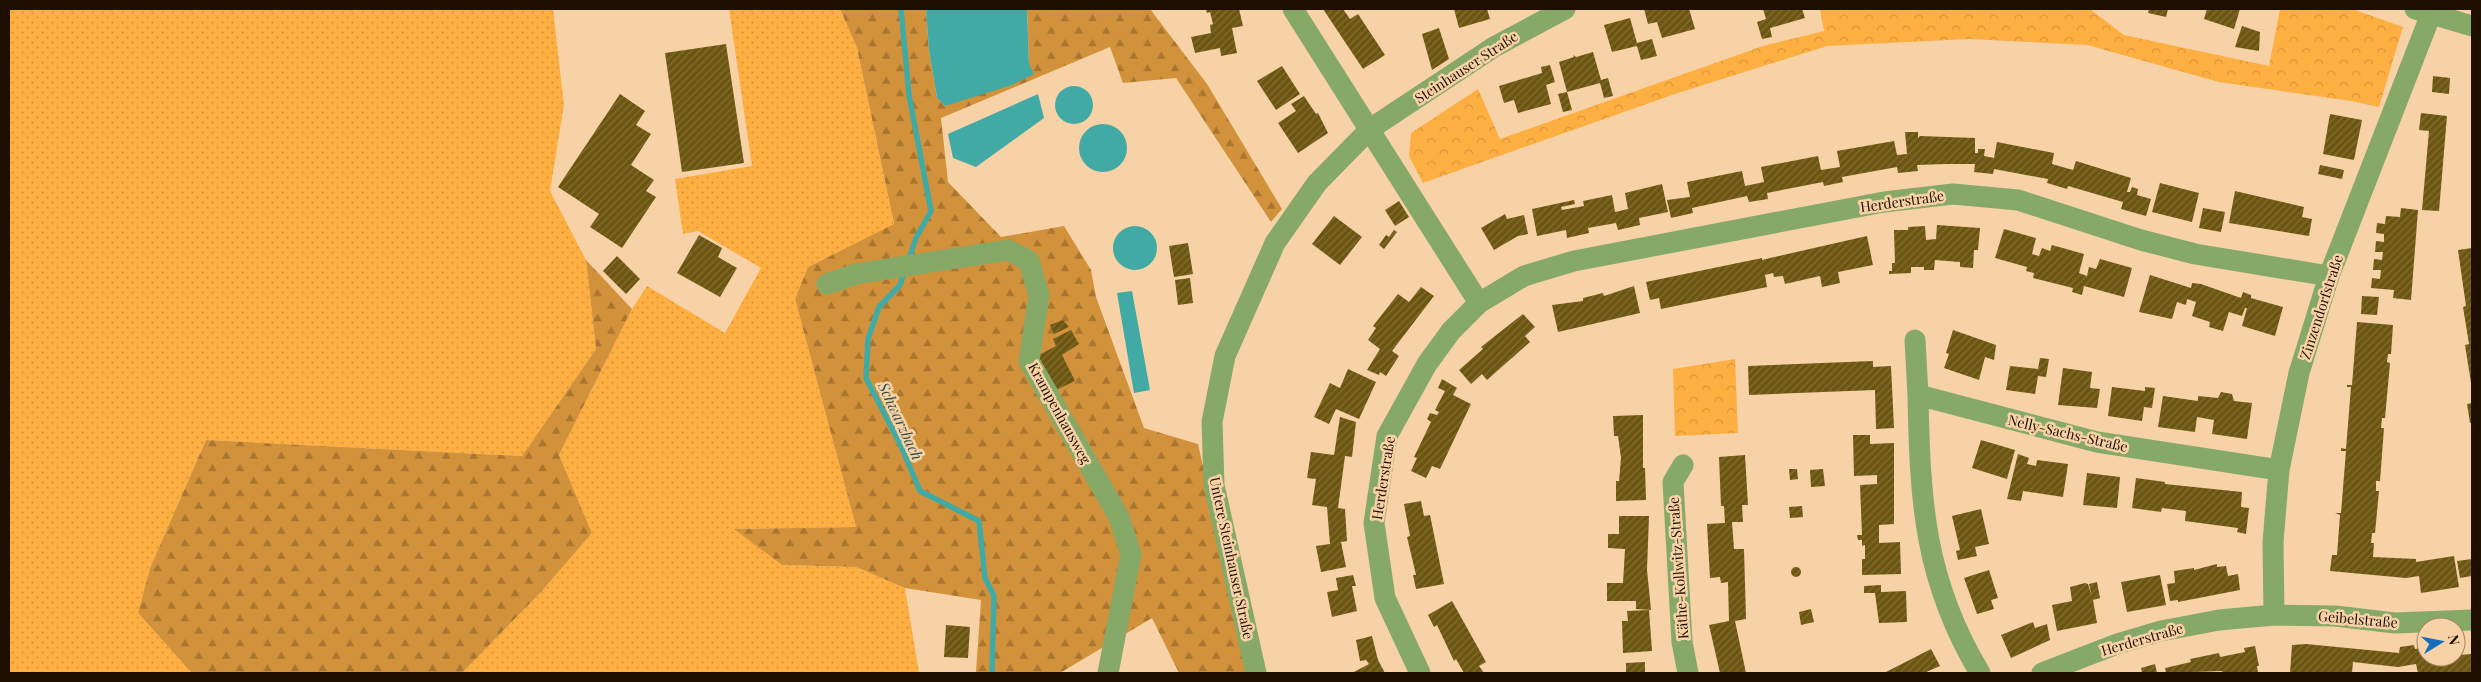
<svg xmlns="http://www.w3.org/2000/svg" width="2481" height="682" font-family="'Playfair Display',serif">
<style>
.grass{fill:url(#grass-dots)}
.forest{fill:url(#forest-firs)}
.park{fill:url(#park-crowns)}
.water{fill:#41aaa5}
.lines{fill:none;stroke-linecap:round;stroke-linejoin:round}
.stream{stroke:#41aaa5;stroke-width:5.5}
.building{fill:url(#building-hatch)}
.minor{stroke:#87a967;stroke-width:21}
.labels{text-anchor:middle;dominant-baseline:central;stroke-width:5;stroke-linejoin:round;paint-order:stroke}
.street-label{font-size:14px;fill:#1e0e00;stroke:#f8d2a7}
.water-label{font-size:15px;font-style:italic;fill:#2f4f4d;stroke:#f8d2a7}
</style>
<defs>
<pattern id="grass-dots" width="8" height="8" patternUnits="userSpaceOnUse" patternTransform="scale(1.25)"><rect width="8" height="8" fill="#feaf42"/><path d="M2 2h.1M6 6h.1" fill="none" stroke="#d99538" stroke-width="1.8" stroke-linecap="round"/></pattern>
<pattern id="forest-firs" width="22" height="20" patternUnits="userSpaceOnUse" patternTransform="scale(1.25)"><rect width="22" height="20" fill="#d2923b"/><path d="M5 1l3.5 6h-7zM16 11l3.5 6h-7z" fill="#aa762f"/></pattern>
<pattern id="park-crowns" width="20" height="18" patternUnits="userSpaceOnUse" patternTransform="scale(1.25)"><rect width="20" height="18" fill="#feaf42"/><path d="M2 6a3 3 0 1 1 6 0M12 15a3 3 0 1 1 6 0" fill="none" stroke="#d99538"/></pattern>
<pattern id="building-hatch" width="6" height="6" patternUnits="userSpaceOnUse" patternTransform="scale(1.25)"><rect width="6" height="6" fill="#6c560f"/><path d="M-1 1l2-2M0 6l6-6M5 7l2-2" fill="none" stroke="#806e38"/></pattern>
</defs>
<rect width="100%" height="100%" fill="#f8d2a7"/>
<path class="grass" d="M9,9H553L564,105L550,191L586,260L596,349L522,456L206,440L150,568L138,613L192,673H9Z
M729,9H840L857,48L894,225L808,267L795,299L856,527L735,529L782,565L856,567L905,588L919,673H462L541,592L592,533L559,455L632,309L647,286L725,333L761,268L698,231L683,234L675,179L752,166Z"/>
<path class="forest" d="M840,9H926L929,50L937,98L945,106L1029,64L1027,9H1150L1207,84L1282,209L1271,222L1176,78L1123,83L1110,47L941,118L948,182L1001,237L1064,226L1091,270L1096,297L1144,428L1198,444L1239,628L1246,673H1179L1152,618L1060,673L976,672L981,600L905,588L856,567L782,565L734,529L856,527L795,299L808,267L894,224L857,48Z
M586,260L632,309L559,455L592,533L541,592L462,673H192L138,613L150,568L206,440L522,456L596,349Z"/>
<path class="park" d="M1820,9H2090L2124,35L2269,66L2280,9H2352L2403,27L2379,107L2351,101L2219,82L2087,45L1969,39L1827,46L1675,94L1423,183L1409,156L1411,133L1478,89L1500,139L1763,46L1824,31Z
M1735,359L1738,433L1675,436L1673,369Z"/>
<path class="water" d="M926,9H1027L1029,64L1034,74L1012,85L945,106L937,98L929,50Z
M1055 105a19 19 0 1 1 38 0a19 19 0 1 1-38 0Z
M1038,94L1044,118L976,167L953,158L948,134Z
M1079 148a24 24 0 1 1 48 0a24 24 0 1 1-48 0Z
M1113 248a22 22 0 1 1 44 0a22 22 0 1 1-44 0Z
M1132,291L1150,390L1134,393L1117,293Z"/>
<g class="lines">
<path class="stream" d="M901,9L909,95L931,211L916,238L908,262
M905,270L900,285L879,307L868,339L866,378L901,446L920,491L979,521L985,578L994,596L992,673"/>
</g>
<path class="building" d="M1206,9H1239L1243,26L1232,28L1237,53L1221,56L1220,48L1195,53L1191,37L1211,33L1210,25L1213,24L1210,12L1207,13Z
M1323,9H1343L1350,19L1358,14L1385,55L1363,69Z
M1454,9H1487L1490,19L1459,28Z
M1644,9H1689L1695,29L1662,38L1657,22L1648,24Z
M1763,9H1802L1805,18L1770,28L1772,37L1762,39L1757,22L1766,19Z
M2149,9H2168L2166,17L2148,13Z
M2207,9H2240L2234,29L2204,19Z
M1630,18L1637,43L1652,39L1657,56L1641,60L1637,46L1612,52L1604,25Z
M2242,26L2260,32L2259,51L2235,47Z
M1439,28L1449,59L1432,70L1422,34Z
M726,44L744,163L682,172L665,53Z
M1593,52L1601,80L1608,78L1613,96L1604,98L1600,83L1567,92L1559,62L1574,57L1573,55L1576,57Z
M1550,65L1555,82L1546,85L1551,104L1518,113L1514,100L1504,103L1499,86L1542,73L1541,67Z
M1282,66L1300,94L1276,110L1257,81Z
M2433,76L2450,78L2449,94L2432,92Z
M1567,92L1572,110L1563,112L1558,94Z
M620,94L645,111L636,125L651,134L631,165L654,180L646,191L656,197L622,248L590,227L599,214L558,187Z
M1304,96L1316,114L1318,113L1328,133L1298,153L1278,123L1296,111L1291,104Z
M2421,113L2447,116L2439,211L2422,210L2429,131L2419,130Z
M2330,114L2362,120L2354,160L2323,154Z
M1905,132H1918V138L1920,136L1975,138V153H1978V149H1985L1984,156L1994,158L1997,142L2054,153L2052,164L2073,170L2076,161L2131,178L2127,192H2130L2132,187L2138,189L2137,195L2151,199L2146,216L2121,209L2123,202L2068,186L2067,189L2047,183L2048,179L1994,169L1993,174L1974,172L1975,164H1945L1917,165L1918,171L1898,173L1897,167L1842,177L1843,182L1824,186L1823,182L1767,193L1768,199L1749,202L1747,196L1692,208L1693,213L1671,218L1667,200L1690,197L1687,182L1742,171L1745,186L1764,182L1761,167L1818,156L1821,170L1840,167L1837,151L1894,141L1897,155L1907,154Z
M2320,165L2344,170L2342,179L2318,174Z
M2160,183L2199,193L2192,222L2152,212Z
M1662,184L1668,212L1639,218L1640,225L1618,230L1616,223L1588,228L1589,233L1567,238L1566,230L1537,236L1532,209L1574,200L1575,204L1561,207L1562,210L1584,206L1583,201L1612,195L1615,212L1628,209L1625,193Z
M2235,191L2304,207L2302,217L2312,219L2309,236L2229,223Z
M1399,201L1409,217L1395,226L1385,210Z
M2203,208L2225,212L2221,232L2199,228Z
M2401,208L2418,210L2411,300L2393,298L2394,290L2371,288L2372,278L2380,279L2381,270H2373L2374,259L2382,260L2383,252H2375L2376,241L2384,242V234L2376,233L2377,223L2385,224L2386,216L2400,217Z
M1505,214L1507,219L1524,215L1528,234L1518,236L1494,250L1481,228Z
M1334,216L1362,237L1340,265L1312,244Z
M1937,225L1980,228L1978,250H1974L1973,268L1960,267V262L1935,260L1934,270H1924V267H1911V273L1889,274V271H1892V263H1895L1894,230H1908V227L1925,226L1926,240L1936,239Z
M2004,229L2036,238L2032,254L2039,256L2042,248L2050,251L2052,245L2084,254L2079,273L2087,276L2089,267L2096,269L2100,259L2132,268L2124,297L2084,286L2082,295L2072,292L2073,288L2033,278L2034,273L2026,271L2027,267L1995,258Z
M1394,230L1397,232L1384,249L1379,245L1386,235L1389,237Z
M699,235L722,248L718,257L737,268L720,297L677,273Z
M1867,236L1873,265L1838,272L1840,283L1822,287L1820,276L1785,284L1783,276L1774,277L1773,273L1765,275L1767,287L1661,309L1659,298L1650,300L1646,282L1762,258V260L1770,258Z
M1188,243L1193,274L1174,277L1169,246Z
M2472,248V383H2471L2465,345L2469,344L2463,307L2466,306L2458,250Z
M617,256L640,279L626,294L603,271Z
M2150,275L2191,288L2192,283L2201,284L2241,298L2243,292L2251,295V298L2283,307L2275,336L2242,326L2247,308H2245L2242,316L2229,312L2223,331L2209,327L2210,322L2192,316L2196,302L2187,299L2186,305L2177,302L2172,319L2139,312Z
M1190,278L1193,303L1178,305L1175,280Z
M1634,286L1640,313L1558,332L1552,305L1583,301V298L1603,293L1604,296Z
M1421,287L1434,296L1392,351L1399,356L1386,376L1380,372L1379,375L1367,370L1380,349L1368,340L1376,328L1373,326L1398,294L1409,302Z
M2362,296L2379,297L2377,315L2361,314Z
M1523,314L1535,327L1525,336L1530,342L1487,380L1482,374L1471,384L1459,370L1483,349L1481,347Z
M1063,320L1069,327L1054,334L1050,325Z
M2357,322L2393,325L2391,354H2388L2387,362L2390,363L2385,418H2382L2381,428H2384L2380,481H2376V491H2379L2375,533H2372L2371,543H2374L2373,557L2416,559V562L2454,556L2459,587L2421,593L2419,576L2406,578L2330,571L2332,555H2337L2340,515L2335,513H2341L2346,451H2341V448L2346,449L2351,387H2347V385H2352Z
M1071,330L1079,344L1062,355L1075,381L1052,392L1035,357L1056,346L1053,339Z
M1953,330L1996,345L1994,360L1985,357L1979,380L1944,368L1949,354L1946,353Z
M2040,358L2049,359L2046,377L2038,376L2035,394L2006,390L2010,366L2038,369Z
M1873,361V367L1891,366L1894,428L1876,429L1875,390L1749,395L1748,366Z
M2063,368L2092,372L2090,388L2100,389L2097,408L2058,405Z
M1348,369L1376,382L1359,419L1336,409L1329,424L1314,417L1330,383L1340,388Z
M1442,379L1457,388L1453,395L1471,404L1440,469L1432,466L1426,478L1411,471L1417,458L1414,457L1431,422L1427,419L1430,413L1437,415L1439,412L1435,410L1445,391L1438,388Z
M2112,387L2145,391V387L2155,388L2152,408L2144,407L2142,421L2108,416Z
M2221,392L2232,394L2234,401L2252,403L2247,439L2212,434L2214,420L2197,417L2195,432L2158,427L2163,396L2198,401V396L2218,398Z
M2472,403V423H2470L2467,404Z
M1643,415V468H1645L1646,500L1616,501V481H1619L1621,458L1618,436H1614L1613,416Z
M1340,417L1356,422L1352,457L1345,456L1338,508L1345,509L1347,541L1341,542L1346,567L1321,572L1316,546L1330,544L1327,507L1312,505L1316,479L1307,478L1311,452L1334,455Z
M1853,435H1870V444L1894,443V524L1879,525V543L1900,542L1901,574L1862,575V559H1865V545L1862,546V540H1858L1857,535H1862L1860,485L1877,484V475L1854,476Z
M1981,440L2015,450L2007,479L1972,468Z
M2018,454L2029,458L2027,464L2036,466L2037,460L2068,464L2063,497L2023,491L2021,501L2007,499Z
M1745,455L1748,505H1742L1743,522H1732L1734,549H1744L1746,619L1735,621L1746,673H1720L1709,625L1729,621L1728,582L1721,583L1720,577L1710,578L1707,524L1725,523L1724,506H1721L1719,457Z
M1789,469H1797L1798,479L1790,480Z
M1823,469L1825,486L1811,487L1810,470Z
M2087,473L2120,477L2117,508L2083,505Z
M2136,478L2165,482V484L2242,492L2241,507L2249,508L2246,534L2237,532L2238,528L2185,521L2186,511L2162,508L2161,512L2132,508Z
M1421,501L1424,516L1430,515L1444,584L1416,589L1413,575H1416L1407,537L1410,536L1404,504Z
M1802,506L1803,517L1790,518L1789,507Z
M1981,509L1989,544L1975,547L1977,556L1958,560L1956,551L1960,550L1952,516Z
M1619,516H1649L1647,570L1651,610L1636,609V601H1607V583H1623L1625,549L1608,548V534H1619Z
M2472,559V576L2460,578L2457,561Z
M2217,564V567L2226,566L2228,576L2238,574L2240,590L2178,602V600L2170,601L2167,584L2175,583L2174,571L2194,568V570Z
M1791 572a5 5 0 1 1 10 0a5 5 0 1 1-10 0Z
M1989,570L1998,598L1991,600L1994,609L1977,614L1964,578Z
M1353,575L1356,586H1352L1357,611L1332,617L1327,592L1338,590L1336,578Z
M2160,575L2166,605L2127,612L2121,582Z
M2097,582L2100,598L2093,600L2097,623L2057,631L2052,605L2072,601L2070,587L2085,583L2088,584L2092,597L2089,584Z
M1881,585V592L1906,591L1907,622L1879,623L1875,593H1864V586Z
M1452,601L1486,662L1479,666L1484,673H1464L1456,659L1454,661L1437,625L1434,627L1428,615Z
M1811,609L1814,622L1801,625L1799,612Z
M1649,610L1652,651L1623,653L1622,621H1628L1627,611Z
M2033,622L2035,628L2047,624L2050,640L2011,658L2001,635Z
M946,625L970,627L968,658L944,657Z
M1372,636L1378,660L1385,673H1352L1369,664L1366,660L1360,661L1356,640Z
M2306,644L2399,653L2400,647L2414,645L2415,649L2426,647V657L2472,654V673H2418L2416,664L2398,667L2353,662L2352,673H2290L2292,645Z
M2255,646L2259,666H2257L2258,673H2223L2222,671L2166,673L2165,668L2191,662L2190,659L2219,653L2220,657L2245,652L2244,648Z
M1931,649L1940,666L1924,673H1887L1886,672Z
M1645,662V673H1626V663Z
M2155,664L2157,673H2142L2141,668Z"/>
<g class="lines">
<path class="minor" d="M1293,9L1479,303
M2415,9L2472,26
M827,284L856,274L1008,250L1029,261L1039,296L1029,361L1119,517L1131,554L1108,673
M1915,340L1918,395
M1683,465L1673,482L1682,642L1688,673
M2274,615L2273,542L2279,470L2299,373L2329,276L2431,14V9
M1256,673L1214,485L1212,422L1225,356L1275,243L1317,183L1370,129L1494,47L1565,9
M1420,673L1385,598L1374,523L1387,436L1427,364L1451,331L1479,303L1524,276L1574,261L1884,202L1953,194L2018,200L2141,240L2195,254L2329,276
M1980,673C1924,580 1920,501 1918,395L2097,442L2279,470
M2042,673L2117,644L2161,631L2219,620L2274,615L2335,616L2395,623L2472,620"/>
</g>
<g class="labels">
<g class="street-label">
<text transform="translate(1466 67) rotate(-33)">Steinhauser Straße</text>
<text transform="translate(1902 201) rotate(-8)">Herderstraße</text>
<text transform="translate(2321 307) rotate(-72)">Zinzendorfstraße</text>
<text transform="translate(1060 413) rotate(61)">Krampenhausweg</text>
<text transform="translate(2068 433) rotate(13)">Nelly-Sachs-Straße</text>
<text transform="translate(1383 478) rotate(-81)">Herderstraße</text>
<text transform="translate(1232 558) rotate(78)">Untere Steinhauser Straße</text>
<text transform="translate(1678 568) rotate(-94)">Käthe-Kollwitz-Straße</text>
<text transform="translate(2358 619) rotate(5)">Geibelstraße</text>
<text transform="translate(2142 639) rotate(-16)">Herderstraße</text>
</g>
<g class="water-label">
<text transform="translate(901 421) rotate(65)">Schwarzbach</text>
</g>
</g>
<rect width="2481" height="682" fill="none" stroke="#1e0e00" stroke-width="20"/>
<g transform="translate(2441 642) rotate(80)"><circle r="24" fill="#f8d2a7" stroke="#a18464"/>
<path d="M0-4L9 19L0 12L-9 19Z" fill="#156ebb"/>
<text y="-8" font-size="14" font-weight="bold" text-anchor="middle" fill="#1e0e00">N</text>
</g>
</svg>
